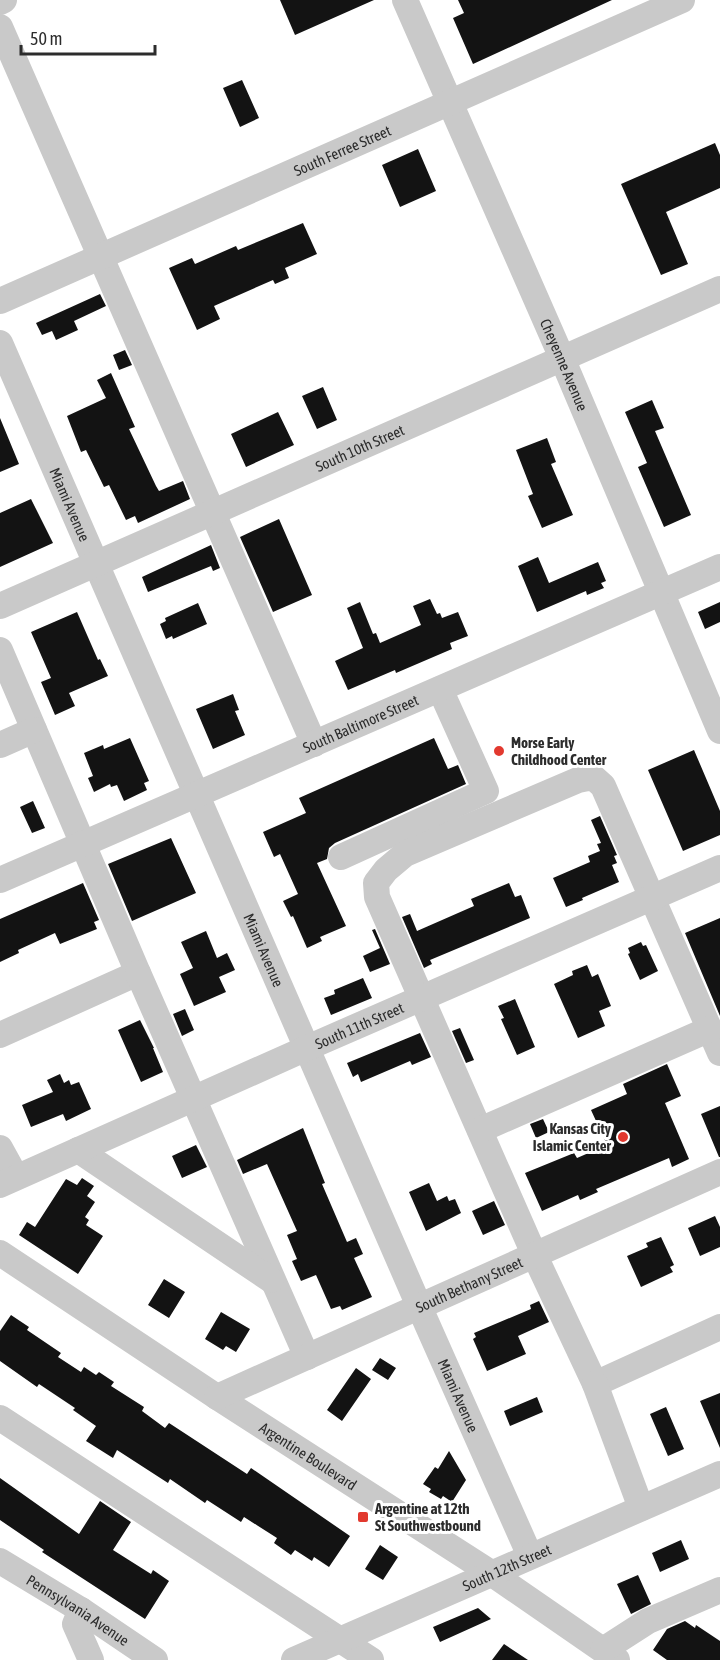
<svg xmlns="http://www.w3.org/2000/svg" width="720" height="1660" font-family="'Asap Condensed',sans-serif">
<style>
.building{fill:#131313}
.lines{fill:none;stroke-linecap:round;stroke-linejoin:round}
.minor{stroke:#c9c9c9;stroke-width:26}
.poi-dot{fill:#e2392f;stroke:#fff;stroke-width:2}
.labels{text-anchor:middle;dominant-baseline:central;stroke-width:6;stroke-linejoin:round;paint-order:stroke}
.street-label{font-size:15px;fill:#2c2c2c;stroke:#fff}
.poi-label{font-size:15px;font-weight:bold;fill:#2c2c2c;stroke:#fff;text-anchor:start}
</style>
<rect width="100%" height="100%" fill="#fff"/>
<path class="building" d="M280,0H374L295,35Z
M458,0H612L473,64L453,18L464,13Z
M242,80L259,118L240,127L223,88Z
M715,143L720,155V188L666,212L688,264L661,275L621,184Z
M418,149L436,191L400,207L382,165Z
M303,223L317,254L285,268L289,278L275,284L273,280L214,306L220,319L197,330L169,268L192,258L195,264L236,246L238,250Z
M100,294L106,306L74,321L78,330L56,340L52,331L42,335L36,323Z
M125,350L132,365L119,370L113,355Z
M111,373L135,427L129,429L156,486L159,491L183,481L190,499L138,523L135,516L126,520L109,485L104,487L86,450L81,452L67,416L106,398L97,380Z
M323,387L337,420L317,429L302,396Z
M652,400L664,428L655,431L691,515L664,527L638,467L647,463L625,412Z
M278,412L294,445L246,467L231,434Z
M0,418L19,464L0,472Z
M547,438L556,462L551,464L573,515L542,528L528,496L533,494L516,450Z
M31,499L53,543L0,567V513Z
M279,519L312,595L273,612L240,537Z
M211,545L220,568L213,571L211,566L148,592L142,577Z
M538,557L549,583L598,562L606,581L601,583L604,588L587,595L586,591L537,612L518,566Z
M430,599L437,614L440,613L442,618L458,612L468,636L450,643L452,649L396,673L395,670L348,690L335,661L363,648L347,608L360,602L373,634L376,633L380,643L421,625L413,606Z
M720,602V622L705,629L698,612Z
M198,603L207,624L173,639L172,636L166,639L160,624L166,621L165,618Z
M77,612L98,660L100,659L108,676L69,693L75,706L55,715L41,682L51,678L31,632Z
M233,694L239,710L235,711L245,735L213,749L196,709Z
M130,738L149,781L144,783L147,790L124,801L117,785L111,787L110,784L94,792L88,778L93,776L84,753L103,745L104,749Z
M434,738L448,769L458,765L466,784L335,843L329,848L327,859L317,863L346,926L320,937L322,941L307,948L293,916L291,917L283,901L298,894L280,854L274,857L263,832L306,813L299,798Z
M694,750L720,811V835L683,851L648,770Z
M33,801L45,828L32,833L20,807Z
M600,816L617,855L614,856L617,863L612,865L619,882L582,898L583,900L566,907L553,878L590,862L588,856L600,851L597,844L601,843L591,820Z
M171,838L196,893L132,921L108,864Z
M83,883L99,920L94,922L97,929L60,944L55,933L18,950L19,953L0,962V919Z
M509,883L515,897L521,895L530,918L430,960L432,964L424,968L402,917L410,914L417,931L474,906L471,899Z
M720,918V1016L685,933Z
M375,929L390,964L370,972L363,956L380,948L372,930Z
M206,931L217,958L227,953L235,970L219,977L226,992L194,1006L180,974L193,968L181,942Z
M641,942L643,946L646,945L658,971L640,980L628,954L630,953L628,948Z
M587,965L592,977L598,974L611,1006L599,1011L605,1026L578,1038L554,984L573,975L572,971Z
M363,978L372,998L331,1015L324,998L335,994L334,990Z
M515,999L535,1047L517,1055L501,1019L504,1018L498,1006Z
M185,1009L194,1030L182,1036L173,1014Z
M140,1020L154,1048H153L163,1072L141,1082L118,1030Z
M460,1028L474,1060L466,1063L452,1031Z
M420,1033L431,1057L412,1065L410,1061L361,1082L358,1074L353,1077L347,1063Z
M667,1064L681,1096L665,1103L689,1159L672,1167L669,1158L596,1189L598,1192L580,1200L578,1195L542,1211L525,1173L574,1153L577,1158L607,1145L591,1110L627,1094L623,1084Z
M60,1074L64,1083L69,1080L71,1085L79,1082L91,1109L66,1121L63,1114L31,1127L22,1105L53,1092L47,1080Z
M720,1106V1157H719L701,1114Z
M543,1119L549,1132L536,1138L530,1124Z
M303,1128L325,1183L322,1184L347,1242L356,1238L363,1254L354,1258L372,1297L342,1310L340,1306L331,1309L316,1275L301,1281L292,1261L297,1259L287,1235L297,1231L267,1164L243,1174L237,1160Z
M196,1145L207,1167L182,1178L172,1156Z
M82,1178L94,1186L87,1196L95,1202L85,1217L89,1220L86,1225L103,1236L78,1274L19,1235L27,1222L35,1227L66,1179L77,1185Z
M429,1183L437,1201L447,1196L449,1201L455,1199L461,1213L426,1231L409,1192Z
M494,1201L505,1225L483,1235L472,1211Z
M715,1216L720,1227V1247L700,1256L688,1228Z
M661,1237L674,1265L670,1267L673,1272L641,1287L627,1256L648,1247L646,1243Z
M164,1279L185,1292L169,1318L148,1305Z
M539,1301L549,1322L518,1336L526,1354L487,1371L473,1339L476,1337L474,1333L531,1309L530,1305Z
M221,1312L250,1329L236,1352L226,1346L223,1350L205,1339Z
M11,1315L29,1327L27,1330L61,1353L58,1357L81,1372L84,1367L96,1375L99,1372L114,1382L111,1386L144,1407L142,1411L165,1428L169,1423L247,1474L251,1468L350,1536L329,1567L314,1557L312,1561L295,1550L291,1555L274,1543L277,1538L244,1517L241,1522L207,1500L205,1503L170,1479L168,1483L117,1450L113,1458L86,1441L96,1426L73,1410L75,1408L39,1384L37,1387L0,1361V1331Z
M380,1358L396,1368L388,1380L372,1370Z
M356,1368L371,1379L342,1421L327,1410Z
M720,1393V1448L700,1401Z
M537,1397L543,1412L510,1426L504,1411Z
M666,1407L684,1449L668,1456L650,1414Z
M449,1451L466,1480L452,1502L443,1496L441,1499L429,1492L431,1489L423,1484L435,1467L438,1469Z
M0,1478L79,1534L100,1501L131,1522L113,1550L151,1574L153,1570L169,1581L145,1619L42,1552L44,1550L0,1520Z
M681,1540L689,1559L660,1572L652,1553Z
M380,1545L398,1557L383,1580L365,1569Z
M638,1575L651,1604L631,1614L617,1584Z
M478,1608L491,1619L440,1642L433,1627Z
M685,1621L695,1628L696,1625L720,1641V1660H667L653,1650L667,1629Z
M504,1644L528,1660H492Z"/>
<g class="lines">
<g class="minor">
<path id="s1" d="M405,0L562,358L720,731"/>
<path d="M0,2L4,0"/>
<path d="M0,27L314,744"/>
<path id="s2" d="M0,301L682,0"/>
<path id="s3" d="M0,343L419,1306L530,1556"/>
<path id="s4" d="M0,606L720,289"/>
<path d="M0,650L138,973L0,1035"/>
<path d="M0,745L34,730"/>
<path d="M341,857L486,791L440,689"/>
<path id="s5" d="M0,880L720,567"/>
<path d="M138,973L307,1357"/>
<path d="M720,1053L603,786L593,777L578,780L405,854L386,870L376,883L377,897L534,1254L595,1384L720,1327"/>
<path d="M480,1130L710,1029"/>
<path d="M0,1148L16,1177"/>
<path d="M78,1150L271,1280"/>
<path id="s6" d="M0,1185L307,1048L720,868"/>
<path id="s7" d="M0,1253L217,1397L491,1573L617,1660"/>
<path d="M595,1384L641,1508"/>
<path id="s8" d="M217,1397L720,1172"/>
<path d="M0,1418L371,1660"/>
<path id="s9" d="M0,1561L81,1610L155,1660"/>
<path d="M81,1610L75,1624L91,1660"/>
<path d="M603,1650L648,1621L720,1590"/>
<path id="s10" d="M294,1660L720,1474"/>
</g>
</g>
<g class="poi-dot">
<circle cx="499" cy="751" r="6"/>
<circle cx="623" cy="1137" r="6"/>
<rect x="357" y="1511" width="12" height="12" rx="3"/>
</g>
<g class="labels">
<g class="street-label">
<text stroke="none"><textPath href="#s2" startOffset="374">South Ferree Street</textPath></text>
<text stroke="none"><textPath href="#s1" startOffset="398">Cheyenne Avenue</textPath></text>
<text stroke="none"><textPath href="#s4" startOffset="393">South 10th Street</textPath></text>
<text stroke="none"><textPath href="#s3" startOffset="176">Miami Avenue</textPath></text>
<text stroke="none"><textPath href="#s5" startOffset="393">South Baltimore Street</textPath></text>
<text stroke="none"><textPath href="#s3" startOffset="662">Miami Avenue</textPath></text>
<text stroke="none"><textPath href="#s6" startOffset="393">South 11th Street</textPath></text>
<text stroke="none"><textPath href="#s8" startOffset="276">South Bethany Street</textPath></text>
<text stroke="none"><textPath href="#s3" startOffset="1148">Miami Avenue</textPath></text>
<text stroke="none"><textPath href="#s7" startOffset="369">Argentine Boulevard</textPath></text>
<text stroke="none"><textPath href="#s10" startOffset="232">South 12th Street</textPath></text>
<text stroke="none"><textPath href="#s9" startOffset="92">Pennsylvania Avenue</textPath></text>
</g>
<g class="poi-label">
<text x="511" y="742">Morse Early<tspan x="511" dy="17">Childhood Center</tspan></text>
<text x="611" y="1128" text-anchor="end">Kansas City<tspan x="611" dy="17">Islamic Center</tspan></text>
<text x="375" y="1508">Argentine at 12th<tspan x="375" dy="17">St Southwestbound</tspan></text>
</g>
</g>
<path d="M21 45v9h134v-9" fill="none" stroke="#2c2c2c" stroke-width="3"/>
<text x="30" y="45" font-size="18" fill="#2c2c2c" stroke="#ffffff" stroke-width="4.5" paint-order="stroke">50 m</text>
</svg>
